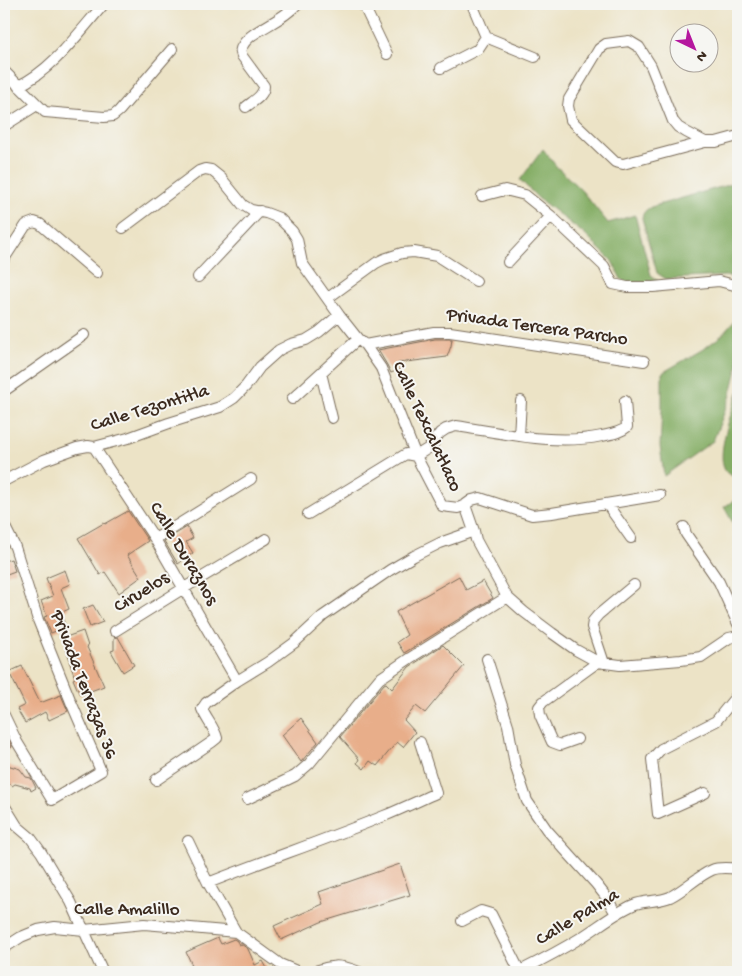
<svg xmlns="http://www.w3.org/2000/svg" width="742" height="976" font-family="'Gochi Hand',sans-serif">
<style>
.forest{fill:#84ad65;stroke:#606c42}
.building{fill:#e8ae8a}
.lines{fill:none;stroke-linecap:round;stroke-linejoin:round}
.minor-casing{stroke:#796b59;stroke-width:12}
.minor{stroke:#fff;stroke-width:10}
.labels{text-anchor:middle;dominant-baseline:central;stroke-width:4;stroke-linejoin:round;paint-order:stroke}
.street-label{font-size:19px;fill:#3b2a1e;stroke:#f6f6f2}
</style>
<rect width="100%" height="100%" fill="#f6f6f2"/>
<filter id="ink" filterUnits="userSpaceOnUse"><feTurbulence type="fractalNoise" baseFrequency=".02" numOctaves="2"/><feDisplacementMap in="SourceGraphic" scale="10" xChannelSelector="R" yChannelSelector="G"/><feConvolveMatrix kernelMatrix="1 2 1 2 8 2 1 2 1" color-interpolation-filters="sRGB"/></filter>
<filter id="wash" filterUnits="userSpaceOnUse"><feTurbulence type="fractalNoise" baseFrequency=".0096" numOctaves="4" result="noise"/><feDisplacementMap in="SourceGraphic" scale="20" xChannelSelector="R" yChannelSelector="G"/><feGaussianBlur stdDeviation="1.12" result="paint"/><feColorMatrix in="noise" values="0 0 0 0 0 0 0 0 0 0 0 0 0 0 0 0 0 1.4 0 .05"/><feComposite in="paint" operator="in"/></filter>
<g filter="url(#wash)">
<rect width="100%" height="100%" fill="#ece3c6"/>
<path class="forest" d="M543,149L556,166L582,191L608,223L635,215L651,275L660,283L629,285L621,279L612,261L583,233L538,198L520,180Z
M738,182V277L725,276L666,279L657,273L642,218C643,212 646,210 651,207Z
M738,317V365L730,398L713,441L664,476L660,446L662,410V373L705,348L721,336Z
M738,392V478C735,477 730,475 727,473C713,458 733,410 738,392Z
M738,498V527L733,523L724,507Z"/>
<g id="blocks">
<path class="building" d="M435,339H452L451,346L447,357L398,363L400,369L391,373L387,365L378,350Z
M128,511L148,541L127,555L141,577L119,593L105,572L100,575L78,538L104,523L105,524Z
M187,527L193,538L186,542L193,553L178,564L164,541Z
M11,559L15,571L4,575V561Z
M65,570L70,584L61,588L69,609L60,613L66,627L51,633L44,617L47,616L41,601L53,596L46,578Z
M459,576L466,590L483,581L493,598L404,653L397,642L407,635L396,612Z
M93,605L103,622L90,627L83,609Z
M83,631L88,646L87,647L104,686L80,695L73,679L75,678L69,661L70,660L65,646L69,644L66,637Z
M118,637L134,665L123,672L111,651L114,650V638Z
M443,645L464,666L425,713L416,706L404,720L415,732L403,747L397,742L377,766L370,761L364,769L357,763L359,759L340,737L384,684L386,683L392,689L409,667Z
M22,666L40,703L61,695L68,711L49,720L45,712L25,723L17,709L25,705L9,672Z
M301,718L318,742L301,762L282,735Z
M4,730L12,747L4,752Z
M4,764L20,769L26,777L31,778L36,788L31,791L30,788L15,784L12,786L9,782L4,780Z
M400,864L410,895L321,922L281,940L274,926L323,904L319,892Z
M218,938L221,944L234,939L237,941L239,945L241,944L248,949L255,965L263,961L269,972H195L186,952Z"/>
</g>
</g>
<g filter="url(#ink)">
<use href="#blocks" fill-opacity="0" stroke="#796b59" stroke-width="1"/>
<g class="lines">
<g class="minor-casing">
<path id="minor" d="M363,4L387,54
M486,37L535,57
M441,68L478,49L486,37L472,4
M4,71L45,112L104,117L113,116L119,111L172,49
M18,86C52,71 80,31 104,4
M246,107C253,101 264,96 264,86L242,56C240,51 240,49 243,45C245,41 248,39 251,36C266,25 285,18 297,4
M4,126L37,105
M705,142L623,164L615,162L571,120L568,106L569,99L599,49L606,44L629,41L639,47L651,66L673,121L678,127L686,132L705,142H716L738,136
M482,196L505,190L525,195L551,216L604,266L613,284L627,287H653L719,281L738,286
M123,228L199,171L205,169L211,170L221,178L243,205L251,210L266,213L279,218L292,231L297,239L302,263L339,315L358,339L365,345L381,368L416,456L442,506L458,508L465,505L474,531L476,540L507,597L524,612L552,633L576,650L598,662L620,665L681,660L701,657L729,638L738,636
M4,259L26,225L34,222L40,224L97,273
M508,262L551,216
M198,277L260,211
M328,298L376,263L384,259L402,253L414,252L437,256L476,281
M365,345L434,332H450L644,361
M321,373L332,418
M4,391L84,335
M292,399L358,339
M519,436L521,401
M94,447L155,539L237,681
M4,481L44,460L77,448L88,446L94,447L128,438L169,423L220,407L234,398L246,386L260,367L279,350L291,344L306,340L319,332L339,315
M607,504L631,538
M465,505L472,500L480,498L532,515L552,513L660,495
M308,514L406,454L416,456L432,446L436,438L440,433L446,429L456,426C504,433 554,446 602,436C611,434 620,433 627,427L625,401
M4,525L15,547L38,620L71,702L101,771L52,800L17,742L4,715
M684,527L686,534L719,582L738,624
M155,539L251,479
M115,631L184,588L266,539
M487,659L508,725L515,765L527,801L547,830L596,884L607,898L616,914
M604,663L592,627L593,621L598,615L634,585
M577,739L560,745L552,742L540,715L539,707L543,702L598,662
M156,780L212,742L217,738C214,727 206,719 202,709L206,703L237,681L268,662L294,643L323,616L390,570L414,556L440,543L474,531
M705,793L658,814L652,759L661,749L716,721L738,694
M247,799L295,776L309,764L379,679L410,658L507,597
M4,805L17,826L30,837L41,852L71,902L103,972
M188,841L208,883L236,932
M208,883C266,860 325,840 384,816C401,809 418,801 436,793L420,742
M462,921L481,911L491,914L520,972
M4,948L21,937L38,930L55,927L84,930L144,924L168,926L236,932L280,964L299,972H302
M312,972C332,965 339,964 359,972
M518,972C540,961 561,950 582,937C598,927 615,913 633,905C645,900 659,902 670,897C684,890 698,876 712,870C719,867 730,868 738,869"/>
</g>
<use href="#minor" class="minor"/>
</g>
</g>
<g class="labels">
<g class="street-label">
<text transform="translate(537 328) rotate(8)">Privada Tercera Parcho</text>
<text transform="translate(150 409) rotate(-17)">Calle Tezontitla</text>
<text transform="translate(426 427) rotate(65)">Calle Texcalatlaco</text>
<text transform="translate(183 554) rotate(59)">Calle Duraznos</text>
<text transform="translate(142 593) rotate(-32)">Ciruelos</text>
<text transform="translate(83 685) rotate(69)">Privada Terrazas 36</text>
<text x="127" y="910">Calle Amalillo</text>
<text transform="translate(578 918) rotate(-31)">Calle Palma</text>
</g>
</g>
<rect width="742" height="976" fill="none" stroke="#f6f6f2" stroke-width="20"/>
<g transform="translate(694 48) rotate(137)"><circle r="24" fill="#f6f6f2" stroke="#aba49d"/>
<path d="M0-4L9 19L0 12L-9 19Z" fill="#b5179e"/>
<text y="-8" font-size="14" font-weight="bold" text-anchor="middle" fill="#3b2a1e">N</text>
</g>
</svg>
